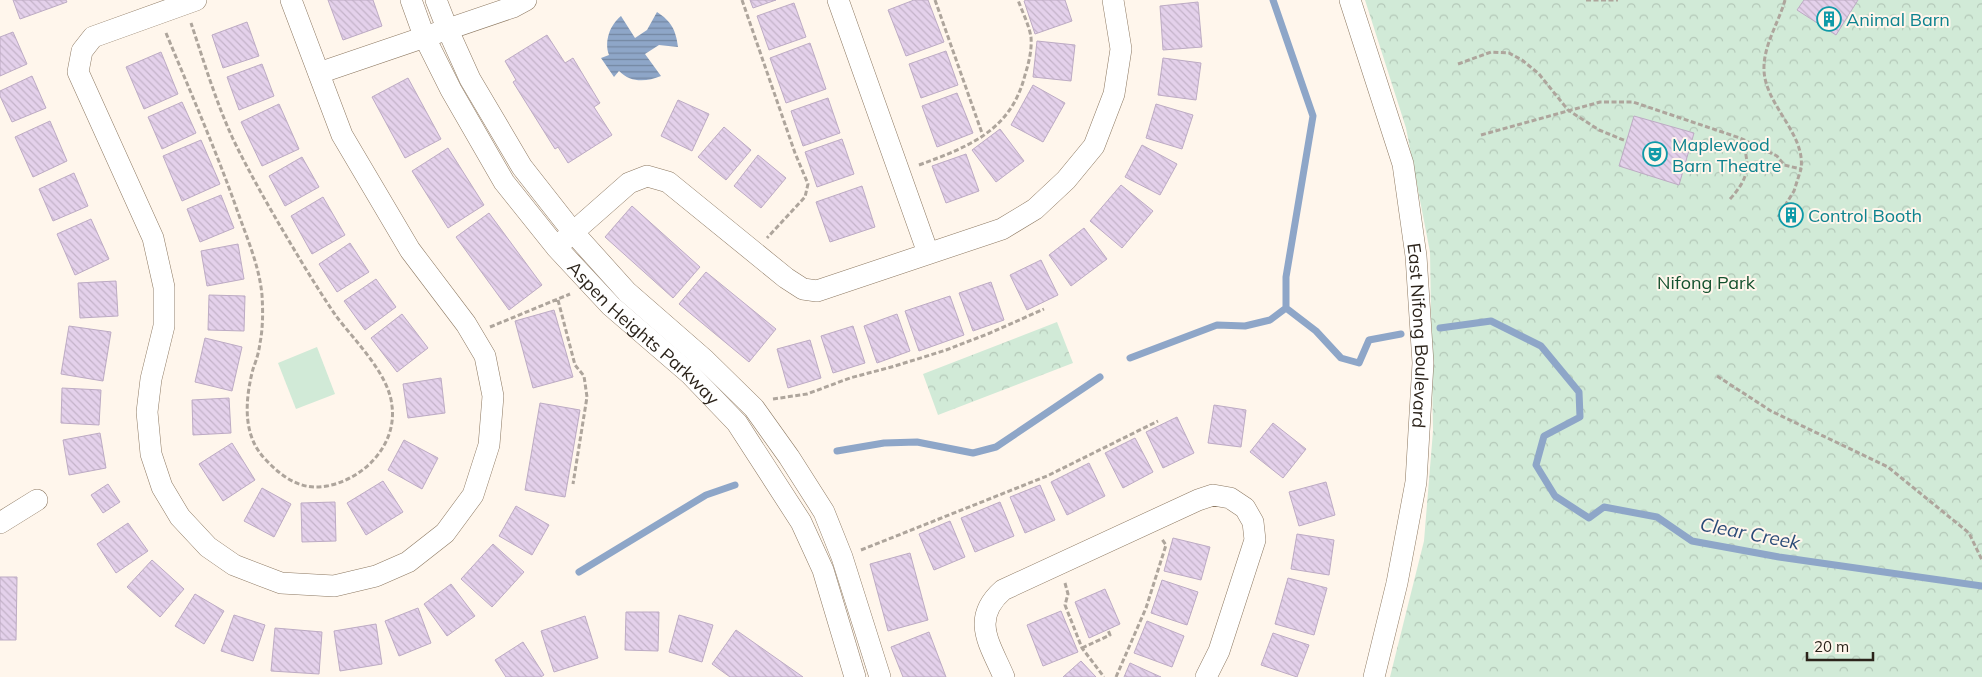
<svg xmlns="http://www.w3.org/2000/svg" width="1982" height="677" font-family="Mulish,sans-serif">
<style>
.forest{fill:url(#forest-crowns)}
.pitch{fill:#d1ead7}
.water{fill:url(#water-rules)}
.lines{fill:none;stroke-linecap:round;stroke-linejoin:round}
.stream{stroke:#8ea6c8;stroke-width:7}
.building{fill:url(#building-back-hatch);stroke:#bdabc4}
.minor-casing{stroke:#8d7962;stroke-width:22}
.path{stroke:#aea59c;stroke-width:3;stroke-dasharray:5 2.5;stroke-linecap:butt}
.minor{stroke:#fff;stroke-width:21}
.labels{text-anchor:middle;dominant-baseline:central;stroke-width:4;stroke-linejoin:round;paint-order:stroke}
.culture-label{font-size:18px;fill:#0d838f;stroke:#fff6ec;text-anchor:start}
.park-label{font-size:18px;fill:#14512e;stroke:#fff6ec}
.street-label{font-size:18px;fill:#2b231a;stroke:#fff6ec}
.water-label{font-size:19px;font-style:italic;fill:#2a4b78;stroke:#fff6ec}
</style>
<defs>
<pattern id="forest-crowns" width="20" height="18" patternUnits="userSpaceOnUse" patternTransform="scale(1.25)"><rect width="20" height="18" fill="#d1ead7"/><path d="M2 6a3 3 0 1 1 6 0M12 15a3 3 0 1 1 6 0" fill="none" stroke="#b4c8b8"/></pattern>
<pattern id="water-rules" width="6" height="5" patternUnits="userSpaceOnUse" patternTransform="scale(1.25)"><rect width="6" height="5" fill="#8ea6c8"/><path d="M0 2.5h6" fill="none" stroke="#7487a2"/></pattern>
<pattern id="building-back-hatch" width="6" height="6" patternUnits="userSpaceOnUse" patternTransform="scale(1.25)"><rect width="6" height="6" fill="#e4d1eb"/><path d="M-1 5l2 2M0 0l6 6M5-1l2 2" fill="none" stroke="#c4b3c9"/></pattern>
</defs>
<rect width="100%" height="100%" fill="#fff6ec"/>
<path class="forest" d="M1365,0H1982V677H1390L1424,541L1433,431L1430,252L1406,128Z
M1057,322L1073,363L938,415L923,374Z"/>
<path class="pitch" d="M317,347L335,394L296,409L278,363Z"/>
<path class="water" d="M657,12C671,21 676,30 678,47L659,45L645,54L661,76C646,82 631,83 619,71L614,77L601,58L609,55C604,41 610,25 621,16L635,38L647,30Z"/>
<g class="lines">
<path class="stream" d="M1273,0L1313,116L1286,277V308L1316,331L1341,358L1359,363L1369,340L1401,334
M1440,328L1491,321L1541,346L1579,392L1580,417L1544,436L1536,465L1555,496L1589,518L1604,507L1657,517L1692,541L1779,557L1982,586
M1130,358L1217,325L1245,326L1270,320L1286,308
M837,451L884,443L917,442L973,453L996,447L1100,377
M579,572L706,495L735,485"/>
</g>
<path class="building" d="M13,0H66L67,2L20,19Z
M328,0H373L382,26L343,40Z
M750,0H776L753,8Z
M914,0H928L944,42L906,56L888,10Z
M1026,0H1065L1072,21L1035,34L1024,1Z
M1804,0H1858L1836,35L1797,10Z
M1198,2L1202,47L1163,50L1160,6Z
M794,3L806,37L769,50L757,16Z
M247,22L259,56L223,68L212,35Z
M13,32L27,64L0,76V37Z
M547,35L565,63L573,58L600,103L594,107L612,135L568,163L558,147L555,149L513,82L516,80L505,61Z
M1037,41L1075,45L1071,81L1033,77Z
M810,43L826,89L786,103L770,58Z
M946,51L958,85L921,98L909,64Z
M161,52L178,94L144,109L126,67Z
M1163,58L1201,63L1196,100L1158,95Z
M262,64L274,96L239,110L227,77Z
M32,76L46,108L12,122L0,96V91Z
M408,78L441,139L405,158L372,97Z
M1033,85L1065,103L1043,142L1011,125Z
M957,93L973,133L937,147L922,106Z
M828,98L840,133L803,146L791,111Z
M678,100L709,114L692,151L661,136Z
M182,102L196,133L162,149L148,117Z
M279,104L299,149L262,166L241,122Z
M1156,104L1193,115L1182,149L1146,138Z
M1634,116L1694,133L1679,185L1619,166Z
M50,121L67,161L33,177L15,137Z
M724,127L751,150L726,180L698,157Z
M1000,129L1024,161L996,182L972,150Z
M842,139L854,174L817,187L805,152Z
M201,140L220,184L182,201L163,156Z
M1142,145L1177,164L1160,195L1125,177Z
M448,148L484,205L448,228L412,171Z
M966,154L979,191L946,203L932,166Z
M758,155L786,178L761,208L734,186Z
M302,157L319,187L285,206L269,176Z
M74,173L88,206L53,221L39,189Z
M1121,185L1153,211L1122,248L1090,221Z
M862,186L875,227L830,242L816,202Z
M221,195L234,228L200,242L187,209Z
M323,197L345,235L312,254L291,216Z
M1789,204L1802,212L1792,226L1780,218Z
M632,206L700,267L673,298L605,237Z
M489,213L542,285L509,310L456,237Z
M91,219L109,259L75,275L57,234Z
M1084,228L1107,259L1071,286L1049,255Z
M350,243L369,272L337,292L319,264Z
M238,244L244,279L207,286L201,251Z
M1041,260L1058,295L1027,310L1010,275Z
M706,272L776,329L749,362L679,304Z
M376,279L396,307L365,330L344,301Z
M116,281L118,316L80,318L78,283Z
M991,282L1004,320L973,331L959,293Z
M209,295L245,296L244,331L208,330Z
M950,296L964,335L919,351L905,311Z
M554,310L573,377L533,388L515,321Z
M402,314L428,348L397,372L371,338Z
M897,314L910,351L877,363L864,326Z
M69,326L111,332L103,381L61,374Z
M853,326L865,363L833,373L821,336Z
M205,338L242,347L232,391L195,382Z
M810,340L821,378L788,388L777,349Z
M441,378L445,413L408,418L403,384Z
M62,388L101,390L99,425L61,423Z
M229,398L231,433L193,435L192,400Z
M540,403L580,410L565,497L525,490Z
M1214,405L1246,410L1241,447L1208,443Z
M1177,417L1194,453L1163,468L1146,432Z
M1273,423L1306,449L1283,478L1250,452Z
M100,433L106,468L69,475L63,440Z
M1135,438L1153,472L1123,488L1105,453Z
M404,440L438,458L422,489L388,470Z
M232,443L255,480L223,501L199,464Z
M1089,463L1105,496L1067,515L1051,482Z
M383,481L403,512L366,535L347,503Z
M1326,482L1335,515L1299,526L1289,492Z
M108,484L120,502L103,513L91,495Z
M1040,485L1055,520L1025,533L1010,497Z
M262,488L291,504L274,537L244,521Z
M335,502L336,541L302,542L301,503Z
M1000,502L1014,536L975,552L961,518Z
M516,506L549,525L532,555L499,536Z
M950,521L965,557L934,570L919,534Z
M128,523L148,551L116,573L97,544Z
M1297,534L1334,540L1329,575L1291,569Z
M1173,538L1210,547L1201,580L1164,571Z
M493,544L524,572L492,607L461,579Z
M910,553L928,620L888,631L870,564Z
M152,560L184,589L160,617L127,587Z
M0,577H17L16,640H0Z
M1288,578L1327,588L1314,635L1275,624Z
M1162,580L1198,592L1187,625L1151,613Z
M451,584L475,616L447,636L424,604Z
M1105,589L1120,624L1089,638L1075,602Z
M195,594L224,611L204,644L175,626Z
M418,608L431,643L399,656L385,621Z
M1061,611L1078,652L1043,666L1027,625Z
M626,612H659L658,651L625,650Z
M234,615L265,625L253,661L221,651Z
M679,615L713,625L702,662L669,652Z
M585,616L598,658L554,672L541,631Z
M1147,621L1184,636L1172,667L1134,653Z
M376,624L382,664L340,671L334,631Z
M275,628L322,632L319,674L271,671Z
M736,630L803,677H730L712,664Z
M929,632L946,677H903L891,647Z
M1273,633L1309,645L1297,677L1261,665Z
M523,642L544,675L541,677H506L495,660Z
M1081,661L1096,677H1063Z
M1130,663L1161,677H1124Z"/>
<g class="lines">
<g class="minor-casing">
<g id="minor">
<path d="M196,0L93,37L82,51L78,72L153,238L164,287V326L151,379L147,412L151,454L162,487L180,517L208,547L234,565L281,583L334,586L376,576L408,562L445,533L473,495L489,445L493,396L485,356L466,324L410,250L342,135L291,0"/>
<path id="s1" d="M411,0L424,36L451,90L504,182L556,247L611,306L690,374L737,423L801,522L823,570L855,677"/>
<path d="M436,0L447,28L470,79L522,167L573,232L627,292L705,360L754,408L789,457L824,512L842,557L880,677"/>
<path d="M838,0L928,253"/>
<path id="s2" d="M1350,0L1403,164L1416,256L1423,363L1416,482L1397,583L1374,677"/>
<path d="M319,73L513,7L526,0"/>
<path d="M562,242L629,183L647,176L668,182L786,278L803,289L817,291L1002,229L1035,209L1066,180L1094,146L1114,94L1121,49L1113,0"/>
<path d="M0,523L37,500"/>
<path d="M1004,677C990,644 970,619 1003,590L1198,500L1213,495L1230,498L1245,508L1253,522L1255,540L1219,651L1206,677"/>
</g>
</g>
<path class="path" d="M742,0L795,153L808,184L805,197L767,238
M935,0L983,136
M1586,0H1618
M1785,0C1779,22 1763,46 1764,70C1765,105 1806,134 1801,169
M166,33C190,91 215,148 236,207C246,236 259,264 262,295C263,311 263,328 260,343C259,352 256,361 253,369C245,400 242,436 266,460C283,478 302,491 327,486C364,479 397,445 392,406C389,374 355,341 336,316C317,288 299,258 282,229C265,200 248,170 233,139C216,102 204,62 191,23
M1458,64L1491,52L1509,53L1522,60L1539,74L1568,110L1599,130L1626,141
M1481,135L1600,102H1633L1740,138L1777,156L1784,165L1801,169L1794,191L1778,217
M919,165C968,147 1011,131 1025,75C1029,62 1032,50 1031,37C1029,25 1022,11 1018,0
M1730,199C1749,178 1751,165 1741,139
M558,300L575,365L584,376L587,397L573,484
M490,327L570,294
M1717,376L1771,411L1888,467L1969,533L1982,560
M773,399L807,394L850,378L895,366L946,350L990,333L1044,309
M861,550L1047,476L1158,421
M1065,583L1068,594L1065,605L1082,648L1104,677
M1082,648L1110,635L1108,630
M1116,677L1146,608L1166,545L1161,538"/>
<use href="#minor" class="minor"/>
</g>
<defs>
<g id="building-ring" transform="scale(1.25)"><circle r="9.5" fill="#fff6ec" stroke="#0f9aa8" stroke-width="1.5"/><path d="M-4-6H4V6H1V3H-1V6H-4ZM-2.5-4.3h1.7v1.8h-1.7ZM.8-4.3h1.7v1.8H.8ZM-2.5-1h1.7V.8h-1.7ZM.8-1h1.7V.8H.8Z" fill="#0f9aa8"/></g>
<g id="theatre-ring" transform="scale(1.25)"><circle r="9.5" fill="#fff6ec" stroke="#0f9aa8" stroke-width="1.5"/><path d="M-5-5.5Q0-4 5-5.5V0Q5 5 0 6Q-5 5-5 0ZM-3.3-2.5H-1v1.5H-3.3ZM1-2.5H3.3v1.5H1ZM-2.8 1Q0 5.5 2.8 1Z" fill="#0f9aa8"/></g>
</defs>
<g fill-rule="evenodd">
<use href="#building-ring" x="1829" y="19"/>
<use href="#theatre-ring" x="1655" y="154"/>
<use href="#building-ring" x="1791" y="215"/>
</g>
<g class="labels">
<g class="culture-label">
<text x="1846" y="19">Animal Barn</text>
<text x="1672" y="144">Maplewood<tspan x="1672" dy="21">Barn Theatre</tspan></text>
<text x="1808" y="215">Control Booth</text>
</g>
<g class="park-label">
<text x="1706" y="282">Nifong Park</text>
</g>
<g class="street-label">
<text stroke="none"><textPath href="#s1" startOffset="411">Aspen Heights Parkway</textPath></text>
<text stroke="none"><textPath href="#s2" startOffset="345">East Nifong Boulevard</textPath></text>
</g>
<g class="water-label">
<text transform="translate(1750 533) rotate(11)">Clear Creek</text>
</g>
</g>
<path d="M1807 652v8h66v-8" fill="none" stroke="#2b231a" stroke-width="2.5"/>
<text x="1814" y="652" font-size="15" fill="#2b231a" stroke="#fff6ec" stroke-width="4" paint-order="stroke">20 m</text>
</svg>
